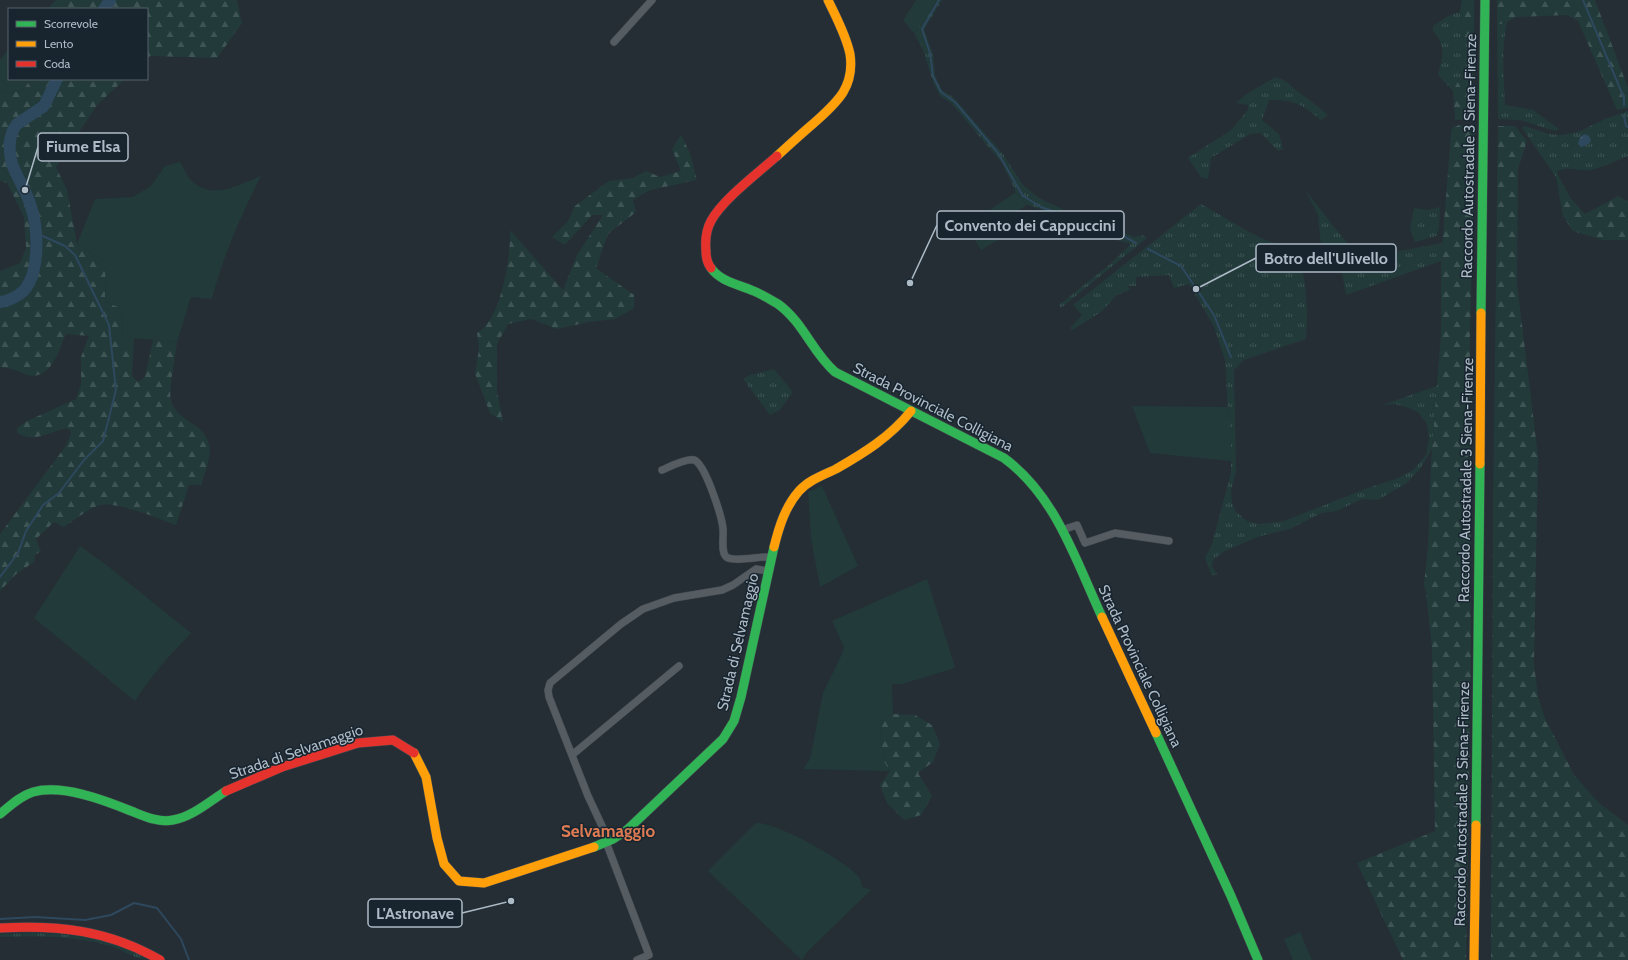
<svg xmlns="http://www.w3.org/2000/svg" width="1628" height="960" font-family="Cabin,sans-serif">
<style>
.grass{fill:url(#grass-tufts)}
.forest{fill:url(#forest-firs)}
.garden{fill:#223a3a}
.water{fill:url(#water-ripples)}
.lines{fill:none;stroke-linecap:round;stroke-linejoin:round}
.stream{stroke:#2e485e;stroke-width:2}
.river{stroke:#2e485e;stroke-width:12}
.street-casing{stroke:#434a4f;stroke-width:8}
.fast-casing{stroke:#434a4f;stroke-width:10}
.slow-casing{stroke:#434a4f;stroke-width:10}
.jam-casing{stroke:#434a4f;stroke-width:10}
.street{stroke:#555c62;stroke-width:7}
.fast{stroke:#30b455;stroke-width:9}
.slow{stroke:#ff9f0a;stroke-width:9}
.jam{stroke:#e5322d;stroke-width:9}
.labels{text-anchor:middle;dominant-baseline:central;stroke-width:3;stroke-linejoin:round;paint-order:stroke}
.street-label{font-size:15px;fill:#adbbc7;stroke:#18252f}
.quarter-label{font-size:17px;font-weight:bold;fill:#de7b52;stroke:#18252f}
.leader{fill:none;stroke:#adbbc7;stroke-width:1.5}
.callout-dot{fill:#adbbc7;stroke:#18252f;stroke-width:1.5}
.callout{fill:#18252f;stroke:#adbbc7;stroke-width:1.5}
.callout-label{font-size:16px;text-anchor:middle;font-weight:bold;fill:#adbbc7}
</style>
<defs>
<pattern id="grass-tufts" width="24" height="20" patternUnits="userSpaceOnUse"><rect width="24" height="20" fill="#223a3a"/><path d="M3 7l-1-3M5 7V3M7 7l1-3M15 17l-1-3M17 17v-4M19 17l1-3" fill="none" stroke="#3f5555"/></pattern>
<pattern id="forest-firs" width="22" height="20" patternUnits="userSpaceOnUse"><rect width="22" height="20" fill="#223a3a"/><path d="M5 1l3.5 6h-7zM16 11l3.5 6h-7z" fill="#3f5555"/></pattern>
<pattern id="water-ripples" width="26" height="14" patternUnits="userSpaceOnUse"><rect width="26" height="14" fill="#2e485e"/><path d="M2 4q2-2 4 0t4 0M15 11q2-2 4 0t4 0" fill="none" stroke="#4a6074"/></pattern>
</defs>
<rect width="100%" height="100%" fill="#252e35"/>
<path class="grass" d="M936,0H942L924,30L933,54L935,75L941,89L954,98L1003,154L1023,185L1039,198L1073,214L1135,237L1142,235L1147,238L1061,308L1059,305L1109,265L1131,244L1116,240L1043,210L1027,205L1016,192L1002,163L951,103L940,96L933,82L923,50L914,33L931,11Z
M1460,12L1462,39L1474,43L1473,70H1464L1453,91L1438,75C1443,58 1446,45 1433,31V26L1448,16Z
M1507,22C1501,49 1504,77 1505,105L1533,110L1559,129L1555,131L1520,120L1498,119L1497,25Z
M1276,77C1288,81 1288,84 1297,91C1308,99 1318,106 1328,115L1321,120C1301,104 1296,100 1269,100L1262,120L1279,134L1283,149L1278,151L1261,133L1250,134L1211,158L1208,179L1201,177L1188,158L1231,130L1248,110V105L1236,103L1248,93Z
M1628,111V156C1616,161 1602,168 1589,170C1576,171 1571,166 1557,171L1559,177H1556L1522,128L1525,126L1549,134L1561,135L1578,132L1605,119Z
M1305,190L1351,248L1352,255L1325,260L1322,254L1318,215Z
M1201,204L1244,229L1265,240L1279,244L1285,251L1298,254C1307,279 1308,313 1306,339L1244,360L1234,370L1236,471L1231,490L1232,502L1236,512L1247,521L1258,524L1284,521L1368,488L1396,479L1413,470L1426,455L1429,439L1427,424L1418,412L1406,407L1395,404L1382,405L1437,386L1432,449L1420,469L1407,483L1378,500L1362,499L1337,511L1321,513L1290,529L1257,537L1223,552L1213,560L1212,567L1217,574L1212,576L1205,558L1212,544L1231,473V461L1225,360L1214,327L1189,284L1174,288L1169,275L1136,277V286H1128L1130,290L1117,295L1101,312L1072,330L1070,328L1082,315L1073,305Z
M1440,207L1439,229L1436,236L1415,242L1410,229L1414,208L1429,210Z
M1442,243L1441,261L1346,295L1340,262Z
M774,369L793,392L780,410L770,415L743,379L750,375Z
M40,933C77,935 117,938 147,960C136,960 120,948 107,945C73,936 35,935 0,937V934Z"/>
<path class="forest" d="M63,0H237L242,23L217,58L150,56L147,59V9H70Z
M1462,0H1474V43L1462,39L1460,12Z
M1497,0H1595L1628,88V108L1617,110L1578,21L1567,15L1515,17L1507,22L1497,25Z
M1464,70H1473L1474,119L1455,120L1453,91Z
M31,79H125L97,105L56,167L67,190L77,244L106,262L105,302L119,307L123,321L122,337L134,338L132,376L138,382L145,377L153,340L177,342C176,353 168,393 171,400C178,424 207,422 210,449C210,459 204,476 201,485H189L176,525C160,519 116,501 101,505C88,508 75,520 64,527L54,522L36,539L41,551L35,555L34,562L16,574L0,591V534L65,447L71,434L70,430L66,428C52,432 29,444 17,432V428L27,421L76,399L81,385V357L89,336L66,334C59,350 51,381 27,375C23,374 19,371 15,370C10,368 5,368 0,367V271L20,263L26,248L24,217L7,183L0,181V93L22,91Z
M1459,125L1475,127L1470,335L1471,674L1466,960H1403L1357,863L1435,831L1432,648L1426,592L1424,584L1428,546L1431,463L1441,333V261L1451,134L1452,128Z
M1498,126H1515L1527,141L1518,169L1517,284L1538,456L1534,664L1538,696L1544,716L1574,775L1599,803L1628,825V960H1491L1493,507Z
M681,135L690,153L697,180L650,190L633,200L636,212L608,234L596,268L634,295V308L615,319L589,322L557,329L531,319L508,324L497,344V392L503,422L490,413L475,374L479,349L477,333C501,321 511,256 510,230L563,290L577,255L603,215H592L565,245L552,237L568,221L575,206L609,181L633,178L646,171L660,177L681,171L672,149Z
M1556,177H1559L1571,199L1585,214L1618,196L1628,201V240H1603L1573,231L1563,216Z
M893,714L915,715L932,725L940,744L933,762L918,773L932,796L921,815L904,820L887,803L880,785L890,771L884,762L880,736L884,716Z"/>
<path class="garden" d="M56,0H63L70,9H47Z
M916,0H936L931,11L914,33L903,20Z
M9,49V79H31L22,91L0,93V60Z
M180,162C183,167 186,174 190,179C212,202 237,185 261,176C241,215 223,256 212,299L191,297L177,342L122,337L123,321L119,307L105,302L106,262L77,244L95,199L133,197L151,186L165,166Z
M1016,192L1027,205L991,229L998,240L981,250L968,228L983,218L981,216Z
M1132,406L1227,407L1230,429L1231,461L1150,453Z
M822,486L858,566L820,587L811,538L808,492Z
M80,546L109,567L191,633C170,655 151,676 135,701L34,618Z
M927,579L955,667L952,669L902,684H892L893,714L884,716L880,736L884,762L890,771L803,769L810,759L823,693L842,654L844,647L832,621Z
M756,823C775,821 846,861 858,876C861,879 861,883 862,887L871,890L807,952L802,960L708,871Z
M1300,932L1312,960H1293L1284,939Z"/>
<path class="water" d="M1585,134L1589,136L1591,141L1585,146L1581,147L1578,144C1579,139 1580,136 1585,134Z"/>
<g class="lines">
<path class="stream" d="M939,0L922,29L930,53L933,76L941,92L955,102L998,153L1023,196L1041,207L1123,236L1136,243
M1583,0L1624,98V105
M1624,116L1626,126L1628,127
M1148,249L1181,266L1214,315L1231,357
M0,577L18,553L26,531L43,505L59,493L84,460L103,441L116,390L109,325L75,255L65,246L36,233
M0,919L35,917L85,920L111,915L134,903L157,908L181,939L189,960"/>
<path class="river" d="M104,9L110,0
M0,302C9,301 21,295 26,288C40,269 38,227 31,207C24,181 7,170 10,141C11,134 13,129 17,124L44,106L57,79"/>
<g class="street-casing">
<path id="street" d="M614,42L652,0
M662,470C669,467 686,458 694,460C705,463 722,517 723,529C724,537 720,555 728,558C739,562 760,556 771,557
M1062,530L1077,525L1085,543L1115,533L1169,541
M572,755L679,666
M609,841L588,796L549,697L548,690L550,683L621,624L643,609L674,598L722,590L733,585L756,569L768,571
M606,842L649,955L637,960"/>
</g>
<g class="fast-casing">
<path id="fast" d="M711,268C720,281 737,284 751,290C760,293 769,299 778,304C804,323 812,352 835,372L1004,458C1056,496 1076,561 1102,617
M1481,313L1485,0
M1156,733L1231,896L1258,960
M0,814C10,806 20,796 33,792C62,784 104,800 131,811C144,816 158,823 173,820C192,817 210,801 226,791
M1476,825L1480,464
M594,847L613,839L627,830L723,739L734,721L741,697L774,547"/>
</g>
<g class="slow-casing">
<path id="slow" d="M777,156C789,145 801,134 814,123C836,103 855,88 850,54C846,35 836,17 828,0
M1480,464L1481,313
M774,547C779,527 785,507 799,491C809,480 823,475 836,469C864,453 890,437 911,411
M1102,617L1156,733
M414,753L426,777L437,838L444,864L459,881L484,883L594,847
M1474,960L1476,825"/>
</g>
<g class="jam-casing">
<path id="jam" d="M711,268C707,263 706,257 706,251C705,240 706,230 711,221C722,200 759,172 777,156
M226,791L282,767L358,743L393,740L414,753
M0,928C59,925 108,930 160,960"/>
</g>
<use href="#street" class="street"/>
<use href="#fast" class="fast"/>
<use href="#slow" class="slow"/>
<use href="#jam" class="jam"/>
</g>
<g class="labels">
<g class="street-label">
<text transform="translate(1469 156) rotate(-89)">Raccordo Autostradale 3 Siena-Firenze</text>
<text transform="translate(933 407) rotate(27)">Strada Provinciale Colligiana</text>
<text transform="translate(1466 480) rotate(-89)">Raccordo Autostradale 3 Siena-Firenze</text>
<text transform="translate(738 642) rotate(-77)">Strada di Selvamaggio</text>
<text transform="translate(1140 666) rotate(65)">Strada Provinciale Colligiana</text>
<text transform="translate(296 752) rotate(-19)">Strada di Selvamaggio</text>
<text transform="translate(1462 804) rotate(-89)">Raccordo Autostradale 3 Siena-Firenze</text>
</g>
<g class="quarter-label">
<text x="608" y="831">Selvamaggio</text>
</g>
</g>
<path class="leader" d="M25 190L38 147M910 283L937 225M1196 289L1256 258M511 901L462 913"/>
<g class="callout-dot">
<circle cx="25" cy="190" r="4"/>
<circle cx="910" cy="283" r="4"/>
<circle cx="1196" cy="289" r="4"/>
<circle cx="511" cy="901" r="4"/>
</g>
<g class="callout">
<rect x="38" y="133" width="90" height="28" rx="4"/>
<rect x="937" y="211" width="187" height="28" rx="4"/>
<rect x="1256" y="244" width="140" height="28" rx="4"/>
<rect x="368" y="899" width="94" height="28" rx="4"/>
</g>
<g class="callout-label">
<text x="83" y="152">Fiume Elsa</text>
<text x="1030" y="231">Convento dei Cappuccini</text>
<text x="1326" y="264">Botro dell'Ulivello</text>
<text x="415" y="919">L'Astronave</text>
</g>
<rect x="8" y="8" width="140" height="72" fill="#18252f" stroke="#54616c"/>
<rect x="16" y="21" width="20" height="6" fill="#30b455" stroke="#54616c"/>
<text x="44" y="28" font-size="12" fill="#adbbc7">Scorrevole</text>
<rect x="16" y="41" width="20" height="6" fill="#ff9f0a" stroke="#54616c"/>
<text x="44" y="48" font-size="12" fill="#adbbc7">Lento</text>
<rect x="16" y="61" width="20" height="6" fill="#e5322d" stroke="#54616c"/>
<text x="44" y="68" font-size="12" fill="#adbbc7">Coda</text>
</svg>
